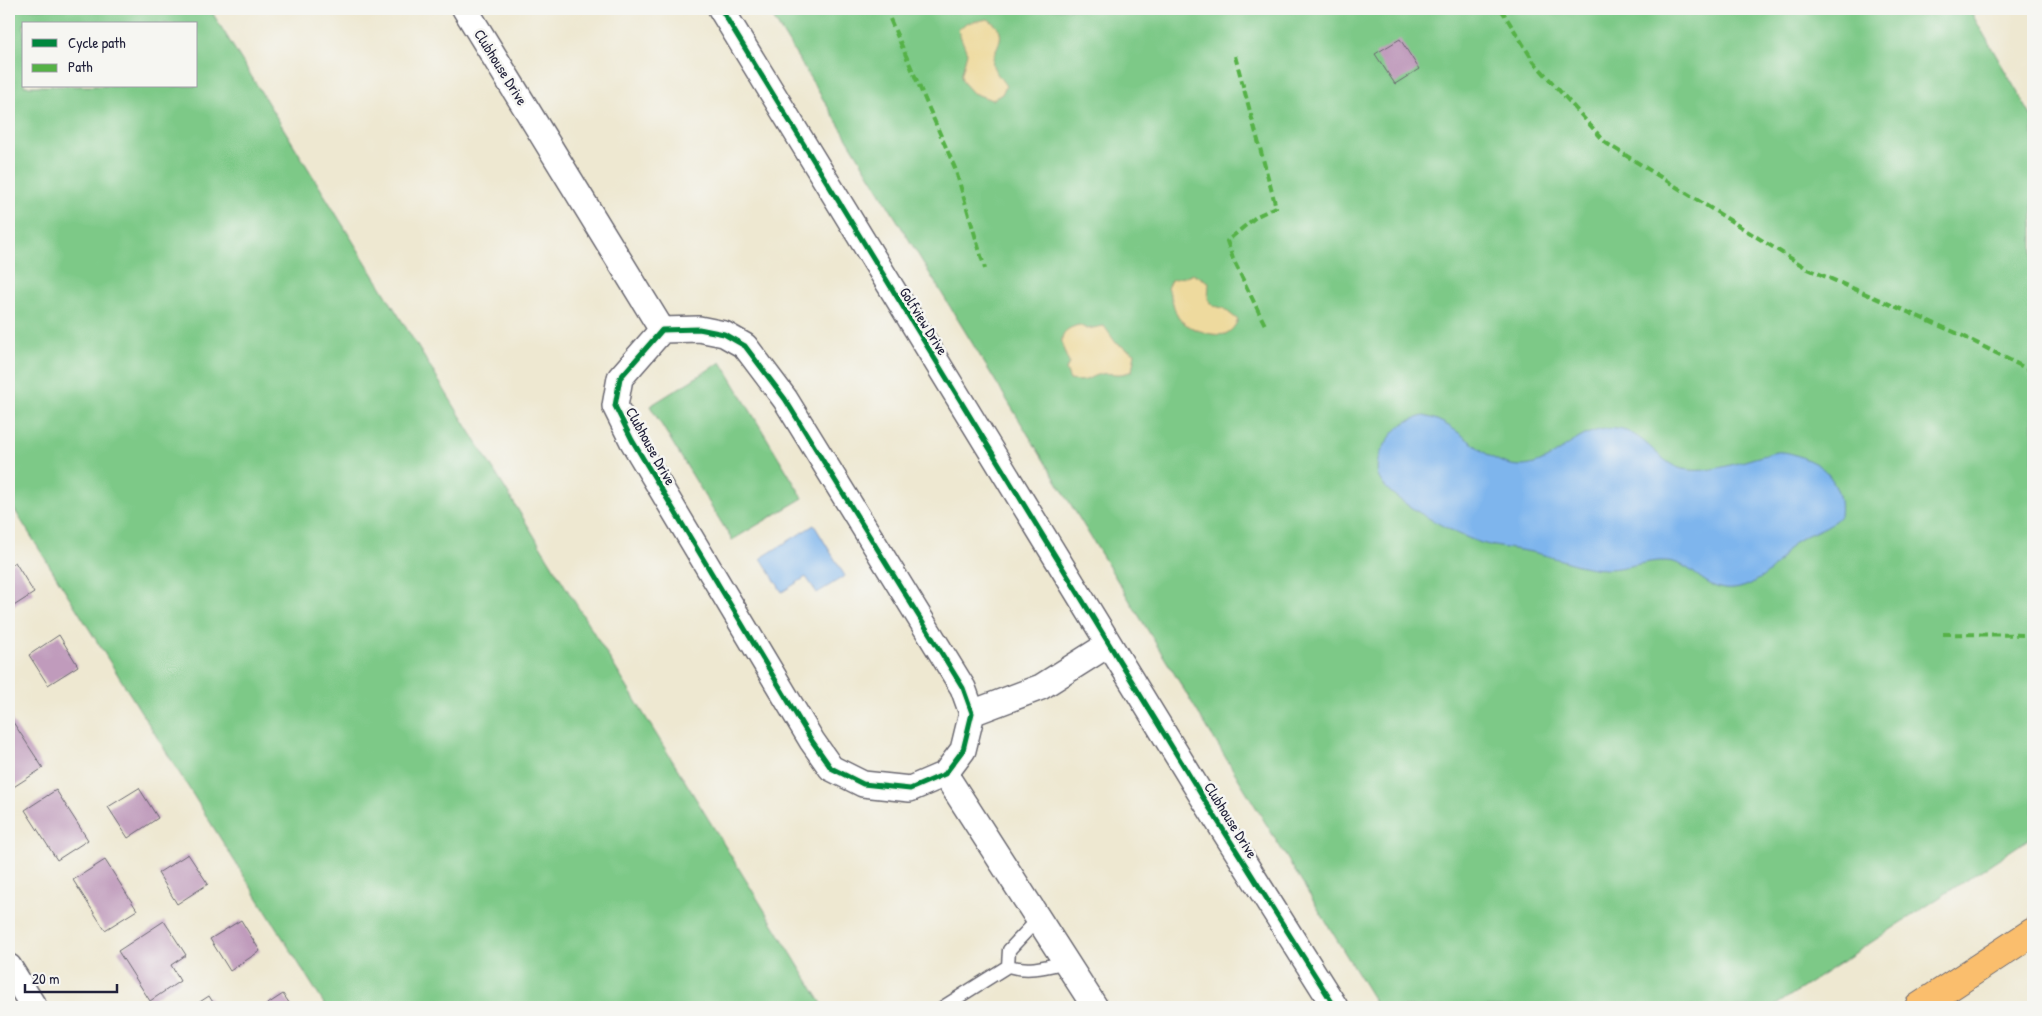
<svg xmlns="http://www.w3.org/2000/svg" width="2042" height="1016" font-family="'Patrick Hand',sans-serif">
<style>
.green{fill:#7dc987;stroke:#507661;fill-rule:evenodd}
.sand{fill:#eeda9e;stroke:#887e6c}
.water{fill:#7eb5ed;stroke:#506c94}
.building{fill:#c09bbc}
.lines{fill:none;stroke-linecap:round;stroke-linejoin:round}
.lane-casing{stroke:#696770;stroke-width:15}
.street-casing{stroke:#696770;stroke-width:28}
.primary-casing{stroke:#696770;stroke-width:30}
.lane{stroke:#fff;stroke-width:12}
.street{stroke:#fff;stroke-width:25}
.primary{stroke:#fabe6d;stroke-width:28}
.quiet{stroke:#55b146;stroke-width:4;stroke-dasharray:8 4;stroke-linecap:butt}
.cycleway-casing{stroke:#f6f6f2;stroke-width:8}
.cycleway{stroke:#00873e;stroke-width:5}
.labels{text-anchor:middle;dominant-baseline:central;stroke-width:5;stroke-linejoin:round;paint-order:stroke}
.street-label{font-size:15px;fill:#22223b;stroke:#f6f6f2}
</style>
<rect width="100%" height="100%" fill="#f6f6f2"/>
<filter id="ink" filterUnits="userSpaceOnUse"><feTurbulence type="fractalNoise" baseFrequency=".02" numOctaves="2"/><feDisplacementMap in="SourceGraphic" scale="10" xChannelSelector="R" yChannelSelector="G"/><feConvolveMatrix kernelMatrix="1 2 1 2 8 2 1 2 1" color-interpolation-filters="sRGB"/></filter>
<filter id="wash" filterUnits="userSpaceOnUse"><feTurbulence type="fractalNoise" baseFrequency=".0096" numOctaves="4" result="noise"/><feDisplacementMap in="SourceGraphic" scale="20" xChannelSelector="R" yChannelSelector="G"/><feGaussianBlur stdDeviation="1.12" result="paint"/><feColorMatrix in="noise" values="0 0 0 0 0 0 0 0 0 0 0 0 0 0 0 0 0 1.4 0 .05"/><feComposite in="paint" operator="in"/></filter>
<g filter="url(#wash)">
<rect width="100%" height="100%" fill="#eee8d1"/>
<path class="green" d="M9,9H210L824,1007H326L9,501ZM24,24H196V86H24Z
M768,9H1969L2033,119V836L1773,1007H1378Z
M721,362L803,498L732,540L650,406Z"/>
<path class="sand" d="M988,19C1015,36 989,49 993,66C995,72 1002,80 1006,86L1002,94L992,100L973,93L963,82L961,76L967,53L958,30L966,23Z
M1193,274L1209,282L1208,299L1213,306L1223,308L1238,320C1235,326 1232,331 1225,334C1213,337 1185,328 1178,317C1173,309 1173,297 1167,288L1171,280Z
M1079,325L1087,329L1104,326L1116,343L1135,353L1132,371C1118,377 1113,372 1101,374C1086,377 1090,383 1070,380L1066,370L1069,363C1061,344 1055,331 1079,325Z"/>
<path class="water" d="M1424,416C1463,424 1483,465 1520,466C1549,467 1571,436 1599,430C1645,420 1654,467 1688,470C1712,473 1739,462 1762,456C1768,455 1775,451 1781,452C1789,452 1799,456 1806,459C1815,463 1821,466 1828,474C1838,487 1842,499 1840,516C1828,529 1813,531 1798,540C1789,545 1783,557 1776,565C1767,576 1747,588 1734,589C1705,593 1693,562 1666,561C1646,560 1626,569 1606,569C1583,569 1558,558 1536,553C1515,548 1492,548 1473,540C1452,532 1383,497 1378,475C1376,466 1378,457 1382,450C1394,429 1402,421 1424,416Z
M814,525L845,576L817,593L806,577L782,592L761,558Z"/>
<g id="blocks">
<path class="building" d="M1400,39L1419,69L1395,84L1375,54Z
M15,562L34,593L9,609V566Z
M59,635L78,666L48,685L29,655Z
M11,719L43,768L12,788L9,782V720Z
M139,788L158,818L128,838L108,807Z
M56,790L88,840L57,860L25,810Z
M188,854L208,884L177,904L158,873Z
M105,860L137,910L105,930L73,880Z
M241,920L260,951L230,971L210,939Z
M164,921L186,955L171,965L180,981L150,1001L118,951Z
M283,994L292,1007H263Z
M209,996L216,1007H192Z"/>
</g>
</g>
<g filter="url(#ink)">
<use href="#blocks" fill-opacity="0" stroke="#696770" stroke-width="1"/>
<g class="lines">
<g class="lane-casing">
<path id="lane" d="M1038,919L1009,950L1008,966C1029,972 1045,967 1066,962
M943,1007L1008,966"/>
</g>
<g class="street-casing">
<path id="street" d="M465,9L662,330
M721,9L1202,796L1335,1007
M699,329L724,334L745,346L785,399L963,688L972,713L963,750L945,774L910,789L863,784L831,768L812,741L632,440L615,406L620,378L662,330Z
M972,713L1041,687L1109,644
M945,774L1095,1007
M9,967L34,1007"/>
</g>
<g class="primary-casing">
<path id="primary" d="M1919,1007L2033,932"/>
</g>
<use href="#lane" class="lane"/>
<use href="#street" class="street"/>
<use href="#primary" class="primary"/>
<path class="quiet" d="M1501,9L1534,62L1606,143L1808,269L1961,335L2033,372
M890,19L955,168L985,269
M1235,56L1276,207L1257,216L1227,241L1233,259L1266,327
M1943,634L2033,635"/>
<g class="cycleway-casing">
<path id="cycleway" d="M721,9L1202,796L1335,1007
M699,329L724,334L745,346L785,399L963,688L972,713L963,750L945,774L910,789L863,784L831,768L812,741L632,440L615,406L620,378L662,330Z"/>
</g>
<use href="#cycleway" class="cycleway"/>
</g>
</g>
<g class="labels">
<g class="street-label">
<text transform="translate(501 67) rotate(58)">Clubhouse Drive</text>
<text transform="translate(924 321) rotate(58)">Golfview Drive</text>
<text transform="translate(651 446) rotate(61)">Clubhouse Drive</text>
<text transform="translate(1231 820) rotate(58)">Clubhouse Drive</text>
</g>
</g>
<rect width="2042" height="1016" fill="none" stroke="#f6f6f2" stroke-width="30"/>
<rect x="22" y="22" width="175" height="65" fill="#f6f6f2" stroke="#a1a1a9"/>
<rect x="32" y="39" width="25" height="8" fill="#00873e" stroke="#a1a1a9"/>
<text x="68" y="48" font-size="15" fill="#22223b">Cycle path</text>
<rect x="32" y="64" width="25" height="8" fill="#55b146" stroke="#a1a1a9"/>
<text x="68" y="72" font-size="15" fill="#22223b">Path</text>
<path d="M25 984v8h92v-8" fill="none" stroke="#22223b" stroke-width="2.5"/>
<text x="32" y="984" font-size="15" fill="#22223b" stroke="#f6f6f2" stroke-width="4" paint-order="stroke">20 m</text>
</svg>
